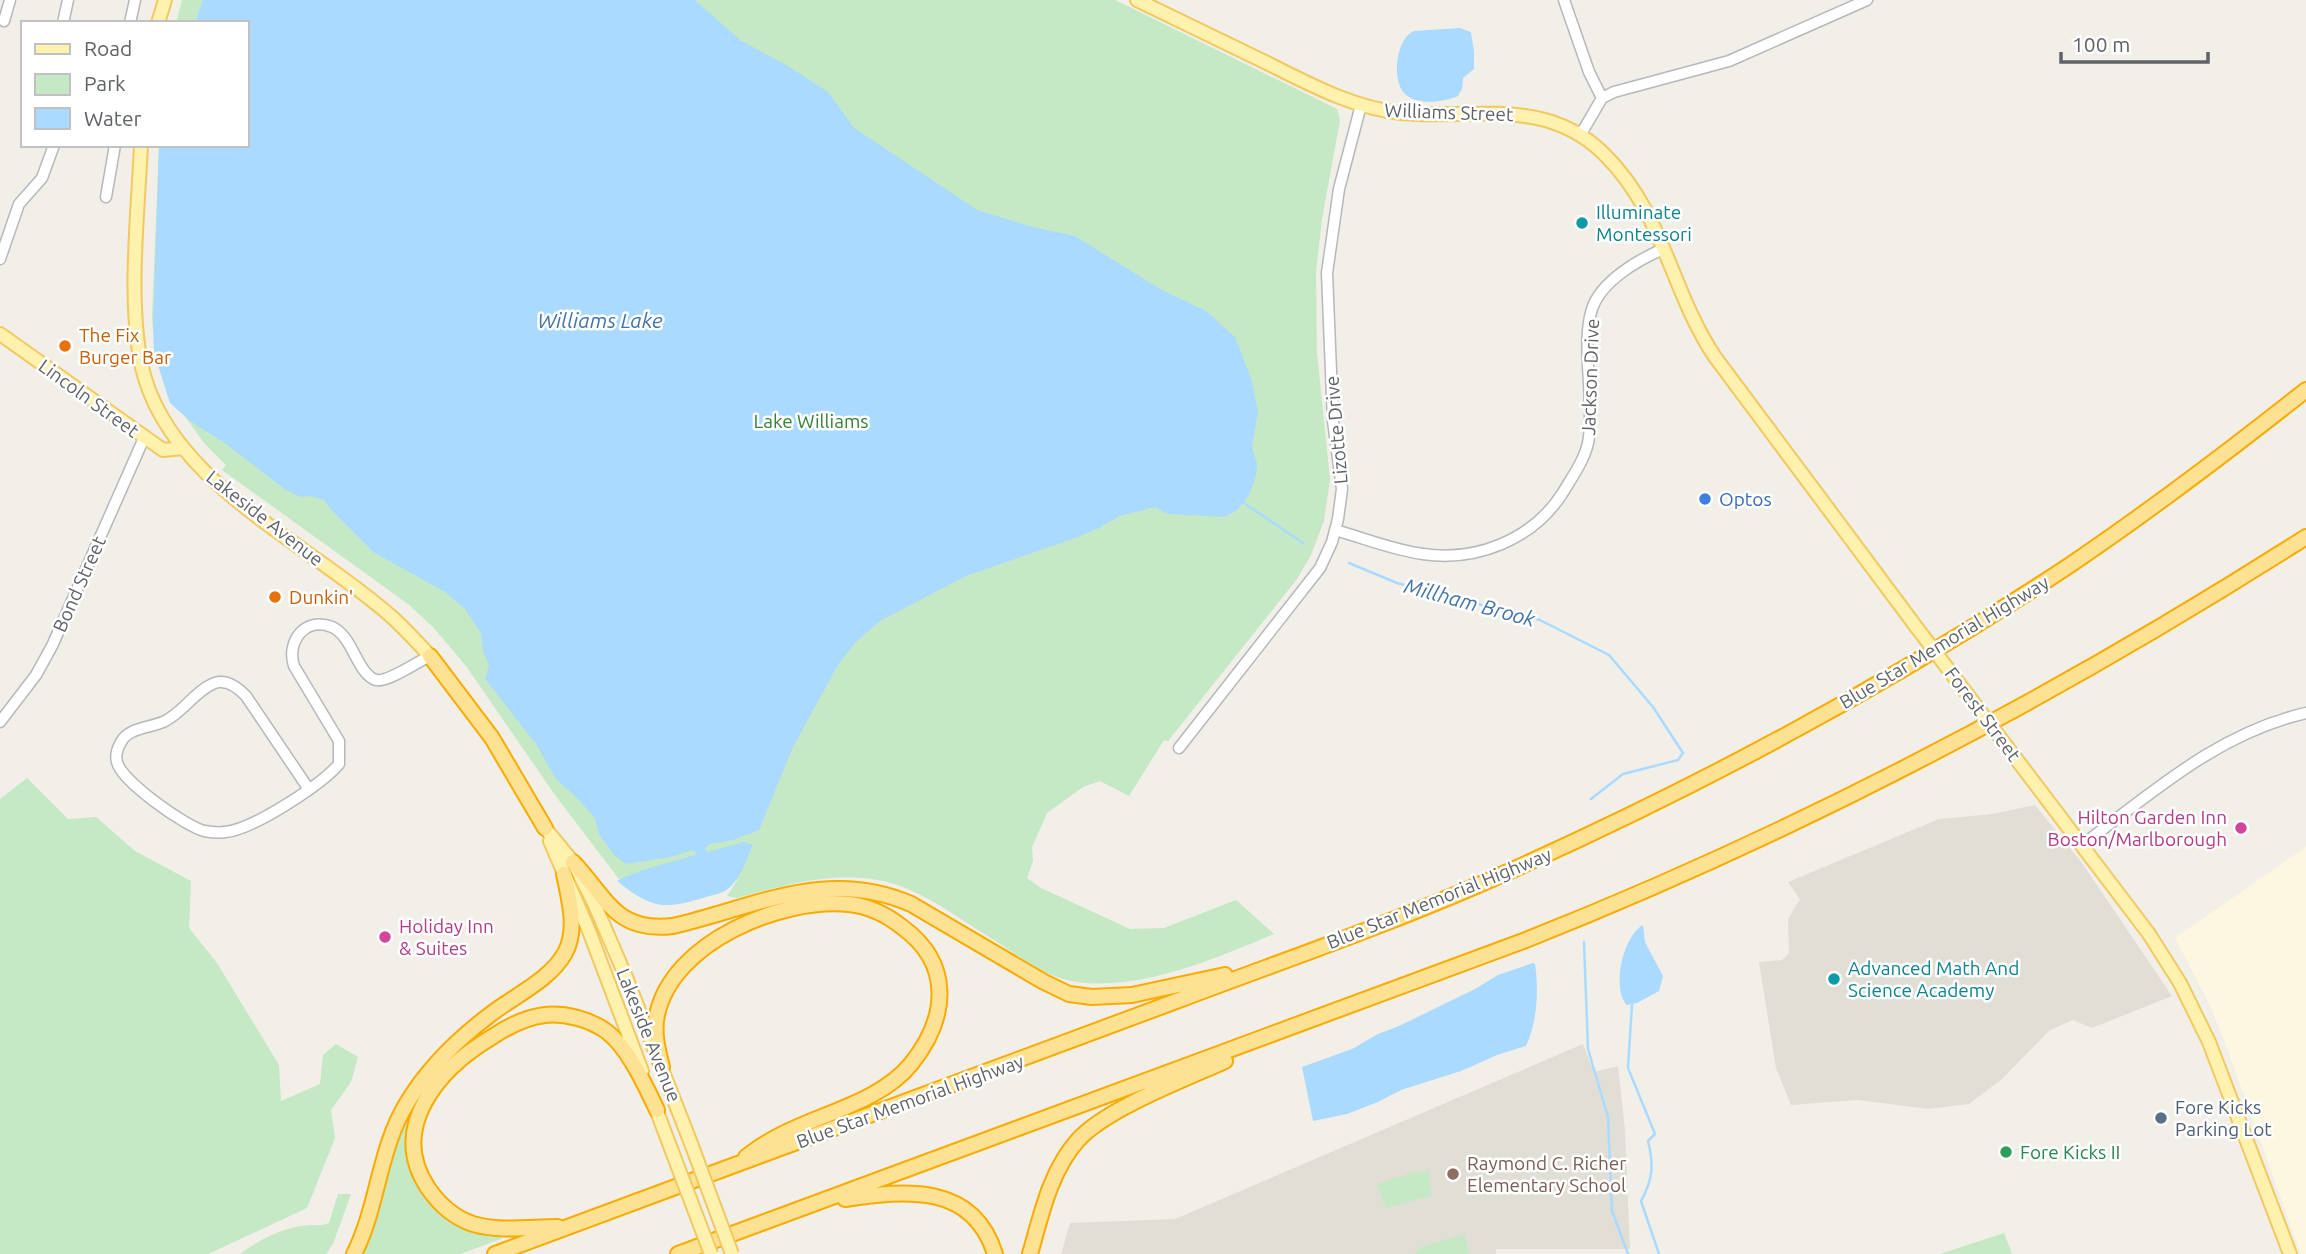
<svg xmlns="http://www.w3.org/2000/svg" width="2306" height="1254" font-family="Ubuntu,sans-serif">
<style>
.commercial{fill:#fef7e0}
.education{fill:#e1ded6}
.green{fill:#c5e8c5}
.water{fill:#aadaff}
.lines{fill:none;stroke-linecap:round;stroke-linejoin:round}
.stream{stroke:#aadaff;stroke-width:2.5}
.minor-casing{stroke:#b5b8bc;stroke-width:13}
.major-casing{stroke:#f2c960;stroke-width:16}
.highway-casing{stroke:#f9ab00;stroke-width:18}
.minor{stroke:#fff;stroke-width:10}
.major{stroke:#fff2af;stroke-width:12}
.highway{stroke:#fde293;stroke-width:14}
.major-bridge-casing{stroke:#f2c960;stroke-width:16;stroke-linecap:butt}
.major-bridge{stroke:#fff2af;stroke-width:12}
.culture-dot{fill:#0f9aa8;stroke:#fff;stroke-width:2.5}
.food-dot{fill:#e8710a;stroke:#fff;stroke-width:2.5}
.shop-dot{fill:#3f7fe0;stroke:#fff;stroke-width:2.5}
.hotel-dot{fill:#d1479c;stroke:#fff;stroke-width:2.5}
.service-dot{fill:#5c6f8a;stroke:#fff;stroke-width:2.5}
.leisure-dot{fill:#2e9e5b;stroke:#fff;stroke-width:2.5}
.education-dot{fill:#8d6e63;stroke:#fff;stroke-width:2.5}
.labels{text-anchor:middle;dominant-baseline:central;stroke-width:5;stroke-linejoin:round;paint-order:stroke}
.street-label{font-size:19px;fill:#5f6368;stroke:#fff}
.culture-label{font-size:19px;fill:#0d838f;stroke:#fff;text-anchor:start}
.food-label{font-size:19px;fill:#c56008;stroke:#fff;text-anchor:start}
.park-label{font-size:19px;fill:#348238;stroke:#fff}
.shop-label{font-size:19px;fill:#366cbe;stroke:#fff;text-anchor:start}
.hotel-label{font-size:19px;fill:#b23c85;stroke:#fff;text-anchor:end}
.service-label{font-size:19px;fill:#4e5e75;stroke:#fff;text-anchor:start}
.leisure-label{font-size:19px;fill:#27864d;stroke:#fff;text-anchor:start}
.education-label{font-size:19px;fill:#785e54;stroke:#fff;text-anchor:start}
.water-label{font-size:21px;font-style:italic;fill:#4174aa;stroke:#fff}
</style>
<rect width="100%" height="100%" fill="#f1efe8"/>
<path class="commercial" d="M2306,847V1254H2301L2223,1037L2208,1001L2175,938Z"/>
<path class="education" d="M2035,805L2082,863L2172,996L2092,1028L2073,1020L2050,1030L2002,1079L1969,1104L1928,1109L1858,1100L1791,1105L1776,1068L1759,962L1782,960L1789,953L1788,919L1800,899L1788,882L1939,819L1992,814Z
M1583,1044L1594,1072L1618,1066L1625,1130L1630,1249H1496V1254H1061L1070,1223L1175,1219Z"/>
<path class="green" d="M182,0H1115L1337,109L1340,120L1322,219L1316,272L1317,353L1330,479L1324,521L1311,555L1297,579L1168,741L1164,740L1129,796L1100,781L1083,787L1047,813L1032,847L1033,861L1027,878L1041,888L1130,929L1164,928L1236,900L1274,934C1215,959 1124,998 1060,978C1042,973 1008,949 991,938C964,922 937,901 908,889C851,865 794,883 737,898L727,896L738,879L675,897L622,883L555,795L466,666L433,627L408,604L222,470L226,465L204,443L177,405L153,332L152,317L159,145H247V23H176Z
M27,778L68,819L96,817L135,851L191,881L189,928L217,963L279,1065L281,1101L320,1084L323,1055L336,1044L358,1057L351,1082L331,1110L335,1138L307,1208L208,1254H0V799Z
M413,1109C412,1126 407,1147 411,1163C417,1197 447,1225 480,1233C486,1235 494,1234 501,1234V1239L460,1254H359L397,1144Z
M1429,1171L1431,1196L1386,1208L1377,1184L1415,1172Z
M338,1194H351L333,1244L326,1254H240C259,1240 278,1230 301,1226C311,1224 318,1227 329,1223Z
M2004,1233L2012,1254H1940Z
M1464,1234L1469,1254H1415L1420,1248Z"/>
<path class="water" d="M203,0H695L740,40L788,66L828,92L854,128L977,210L1033,227L1075,236L1160,289L1206,311L1235,337L1252,381L1258,412L1252,446L1257,464L1256,476L1249,495L1237,510L1224,517L1167,514L1155,507L1120,516L1099,528L1078,537L966,576L880,621L857,641L839,663L793,747L759,830L733,840L710,844L705,848L707,852L744,842L753,845C747,858 741,878 729,888C723,894 711,895 703,898C662,910 651,908 617,881C641,869 668,863 695,855L696,852L692,850L671,857L626,864L614,855L599,834L595,818L576,797L556,779L536,744L485,679L489,665L483,651L481,633L464,608L445,592L373,552L332,511L324,500L310,496L301,497L286,490L226,444L190,421L170,403L154,353L153,326L159,145H247V23H195Z
M1460,28L1471,32L1474,52V69L1463,78L1462,89L1458,96C1444,102 1418,106 1405,94C1391,81 1396,38 1414,31Z
M1643,925L1645,942L1663,976L1659,991L1637,1003L1627,1005C1611,988 1623,936 1643,925Z
M1533,963L1535,964C1539,990 1537,1023 1526,1046L1497,1055L1461,1071L1401,1090L1378,1102L1347,1114L1313,1121L1302,1067L1352,1049L1378,1034L1399,1026L1475,989L1498,975Z"/>
<g class="lines">
<path class="stream" d="M1241,501L1303,543
M1349,563L1397,583L1540,620L1609,655L1653,707L1683,753L1678,760L1623,774L1591,799
M1584,942L1588,1049L1608,1117L1612,1211L1628,1254
M1632,1004L1628,1068L1655,1134L1648,1141C1654,1165 1653,1179 1641,1201L1659,1254"/>
<g class="minor-casing">
<path id="minor" d="M1564,0L1589,72L1602,98
M4,21L10,0
M63,23L68,0
M130,23L135,0
M1581,134L1602,98L1614,92L1729,61L1867,0
M106,197L115,145
M0,259L19,204L42,178L54,145
M1335,530C1364,538 1393,550 1423,554C1476,562 1532,540 1562,494C1572,477 1587,457 1589,437C1594,399 1581,342 1592,309C1601,281 1638,260 1663,249
M0,722L36,675L52,646L144,438
M1179,748L1320,568L1332,542L1338,519L1342,489L1333,421L1327,273L1339,189L1361,105
M308,788L246,696C224,673 212,681 192,699C184,707 174,717 163,722C149,728 128,728 121,742C117,749 115,755 117,762C121,781 185,826 204,831C210,832 219,833 225,832C252,830 321,785 339,764V741L294,666C286,642 305,616 332,627C353,636 357,674 376,680C387,683 417,662 430,656
M2082,845C2152,793 2218,733 2306,713"/>
</g>
<g class="major-casing">
<path id="major" d="M1137,0C1181,21 1224,42 1267,63C1309,84 1353,108 1401,113C1473,120 1544,96 1603,153C1664,212 1670,290 1715,357L1917,628
M158,23L165,0
M141,145C138,213 128,297 141,363C165,482 310,543 393,618C406,630 418,643 430,656
M0,334L163,450L183,448
M2011,752L2149,934L2180,983L2209,1042L2290,1254
M545,828L573,862L594,903L626,977L692,1146
M550,841L589,931L642,1071
M653,1101L673,1154"/>
</g>
<g class="highway-casing">
<path id="highway" d="M430,656L492,738L545,828
M573,862C607,898 616,933 673,926C755,907 828,867 911,904L1044,982L1069,994L1092,997L1132,995L1225,975
M662,1067C658,1051 653,1032 657,1015C672,942 782,897 849,904C868,906 887,915 902,927C953,964 948,1018 911,1064C878,1105 811,1115 768,1142C760,1146 753,1152 746,1157
M845,1199C906,1190 973,1183 995,1254
M558,1227C531,1227 499,1232 473,1224C455,1218 439,1204 428,1188C387,1127 440,1068 492,1037C507,1027 527,1017 545,1015C565,1013 589,1019 606,1031C628,1047 645,1085 657,1110
M354,1254C378,1207 379,1148 407,1103C428,1068 459,1038 491,1014C514,996 550,980 565,953C578,929 569,899 564,874
M495,1254C723,1168 952,1086 1179,1000C1290,958 1402,920 1510,871C1704,784 1892,683 2070,565C2151,510 2229,451 2306,390
M678,1254L1526,940C1798,832 2060,694 2306,537
M1030,1254C1041,1216 1050,1171 1078,1140C1106,1109 1185,1079 1225,1061"/>
</g>
<use href="#minor" class="minor"/>
<use href="#major" class="major"/>
<use href="#highway" class="highway"/>
<g class="major-bridge-casing">
<path id="major-bridge" d="M1917,628L2011,752
M692,1146L732,1254
M673,1154L711,1254"/>
</g>
<use href="#major-bridge" class="major-bridge"/>
</g>
<g class="culture-dot">
<circle cx="1582" cy="223" r="7"/>
<circle cx="1834" cy="979" r="7"/>
</g>
<g class="food-dot">
<circle cx="65" cy="346" r="7"/>
<circle cx="275" cy="597" r="7"/>
</g>
<circle class="shop-dot" cx="1705" cy="499" r="7"/>
<g class="hotel-dot">
<circle cx="2241" cy="828" r="7"/>
<circle cx="385" cy="937" r="7"/>
</g>
<circle class="service-dot" cx="2161" cy="1118" r="7"/>
<circle class="leisure-dot" cx="2006" cy="1152" r="7"/>
<circle class="education-dot" cx="1453" cy="1174" r="7"/>
<g class="labels">
<g class="street-label">
<text transform="translate(1449 112) rotate(2)">Williams Street</text>
<text transform="translate(1590 377) rotate(-88)">Jackson Drive</text>
<text transform="translate(89 398) rotate(36)">Lincoln Street</text>
<text transform="translate(1336 430) rotate(-95)">Lizotte Drive</text>
<text transform="translate(265 518) rotate(38)">Lakeside Avenue</text>
<text transform="translate(79 584) rotate(-66)">Bond Street</text>
<text transform="translate(1944 642) rotate(-31)">Blue Star Memorial Highway</text>
<text transform="translate(1983 714) rotate(53)">Forest Street</text>
<text transform="translate(1439 898) rotate(-22)">Blue Star Memorial Highway</text>
<text transform="translate(649 1035) rotate(68)">Lakeside Avenue</text>
<text transform="translate(910 1101) rotate(-20)">Blue Star Memorial Highway</text>
</g>
<g class="culture-label">
<text x="1596" y="212">Illuminate<tspan x="1596" dy="22">Montessori</tspan></text>
<text x="1848" y="968">Advanced Math And<tspan x="1848" dy="22">Science Academy</tspan></text>
</g>
<g class="food-label">
<text x="79" y="335">The Fix<tspan x="79" dy="22">Burger Bar</tspan></text>
<text x="289" y="597">Dunkin'</text>
</g>
<g class="park-label">
<text x="811" y="421">Lake Williams</text>
</g>
<g class="shop-label">
<text x="1719" y="499">Optos</text>
</g>
<g class="hotel-label">
<text x="2227" y="817">Hilton Garden Inn<tspan x="2227" dy="22">Boston/Marlborough</tspan></text>
<text x="399" y="926" text-anchor="start">Holiday Inn<tspan x="399" dy="22">&amp; Suites</tspan></text>
</g>
<g class="service-label">
<text x="2175" y="1107">Fore Kicks<tspan x="2175" dy="22">Parking Lot</tspan></text>
</g>
<g class="leisure-label">
<text x="2020" y="1152">Fore Kicks II</text>
</g>
<g class="education-label">
<text x="1467" y="1163">Raymond C. Richer<tspan x="1467" dy="22">Elementary School</tspan></text>
</g>
<g class="water-label">
<text x="600" y="320">Williams Lake</text>
<text transform="translate(1470 602) rotate(15)">Millham Brook</text>
</g>
</g>
<rect x="21" y="21" width="228" height="126" fill="#ffffff" stroke="#bfc1c3" stroke-width="2"/>
<rect x="35" y="44" width="35" height="10" fill="#fff2af" stroke="#bfc1c3" stroke-width="2"/>
<text x="84" y="56" font-size="21" fill="#5f6368">Road</text>
<rect x="35" y="74" width="35" height="21" fill="#c5e8c5" stroke="#bfc1c3" stroke-width="2"/>
<text x="84" y="91" font-size="21" fill="#5f6368">Park</text>
<rect x="35" y="108" width="35" height="21" fill="#aadaff" stroke="#bfc1c3" stroke-width="2"/>
<text x="84" y="126" font-size="21" fill="#5f6368">Water</text>
<path d="M2061 52v10h147v-10" fill="none" stroke="#5f6368" stroke-width="3.5"/>
<text x="2072" y="52" font-size="21" fill="#5f6368" stroke="#ffffff" stroke-width="5" paint-order="stroke">100 m</text>
</svg>
